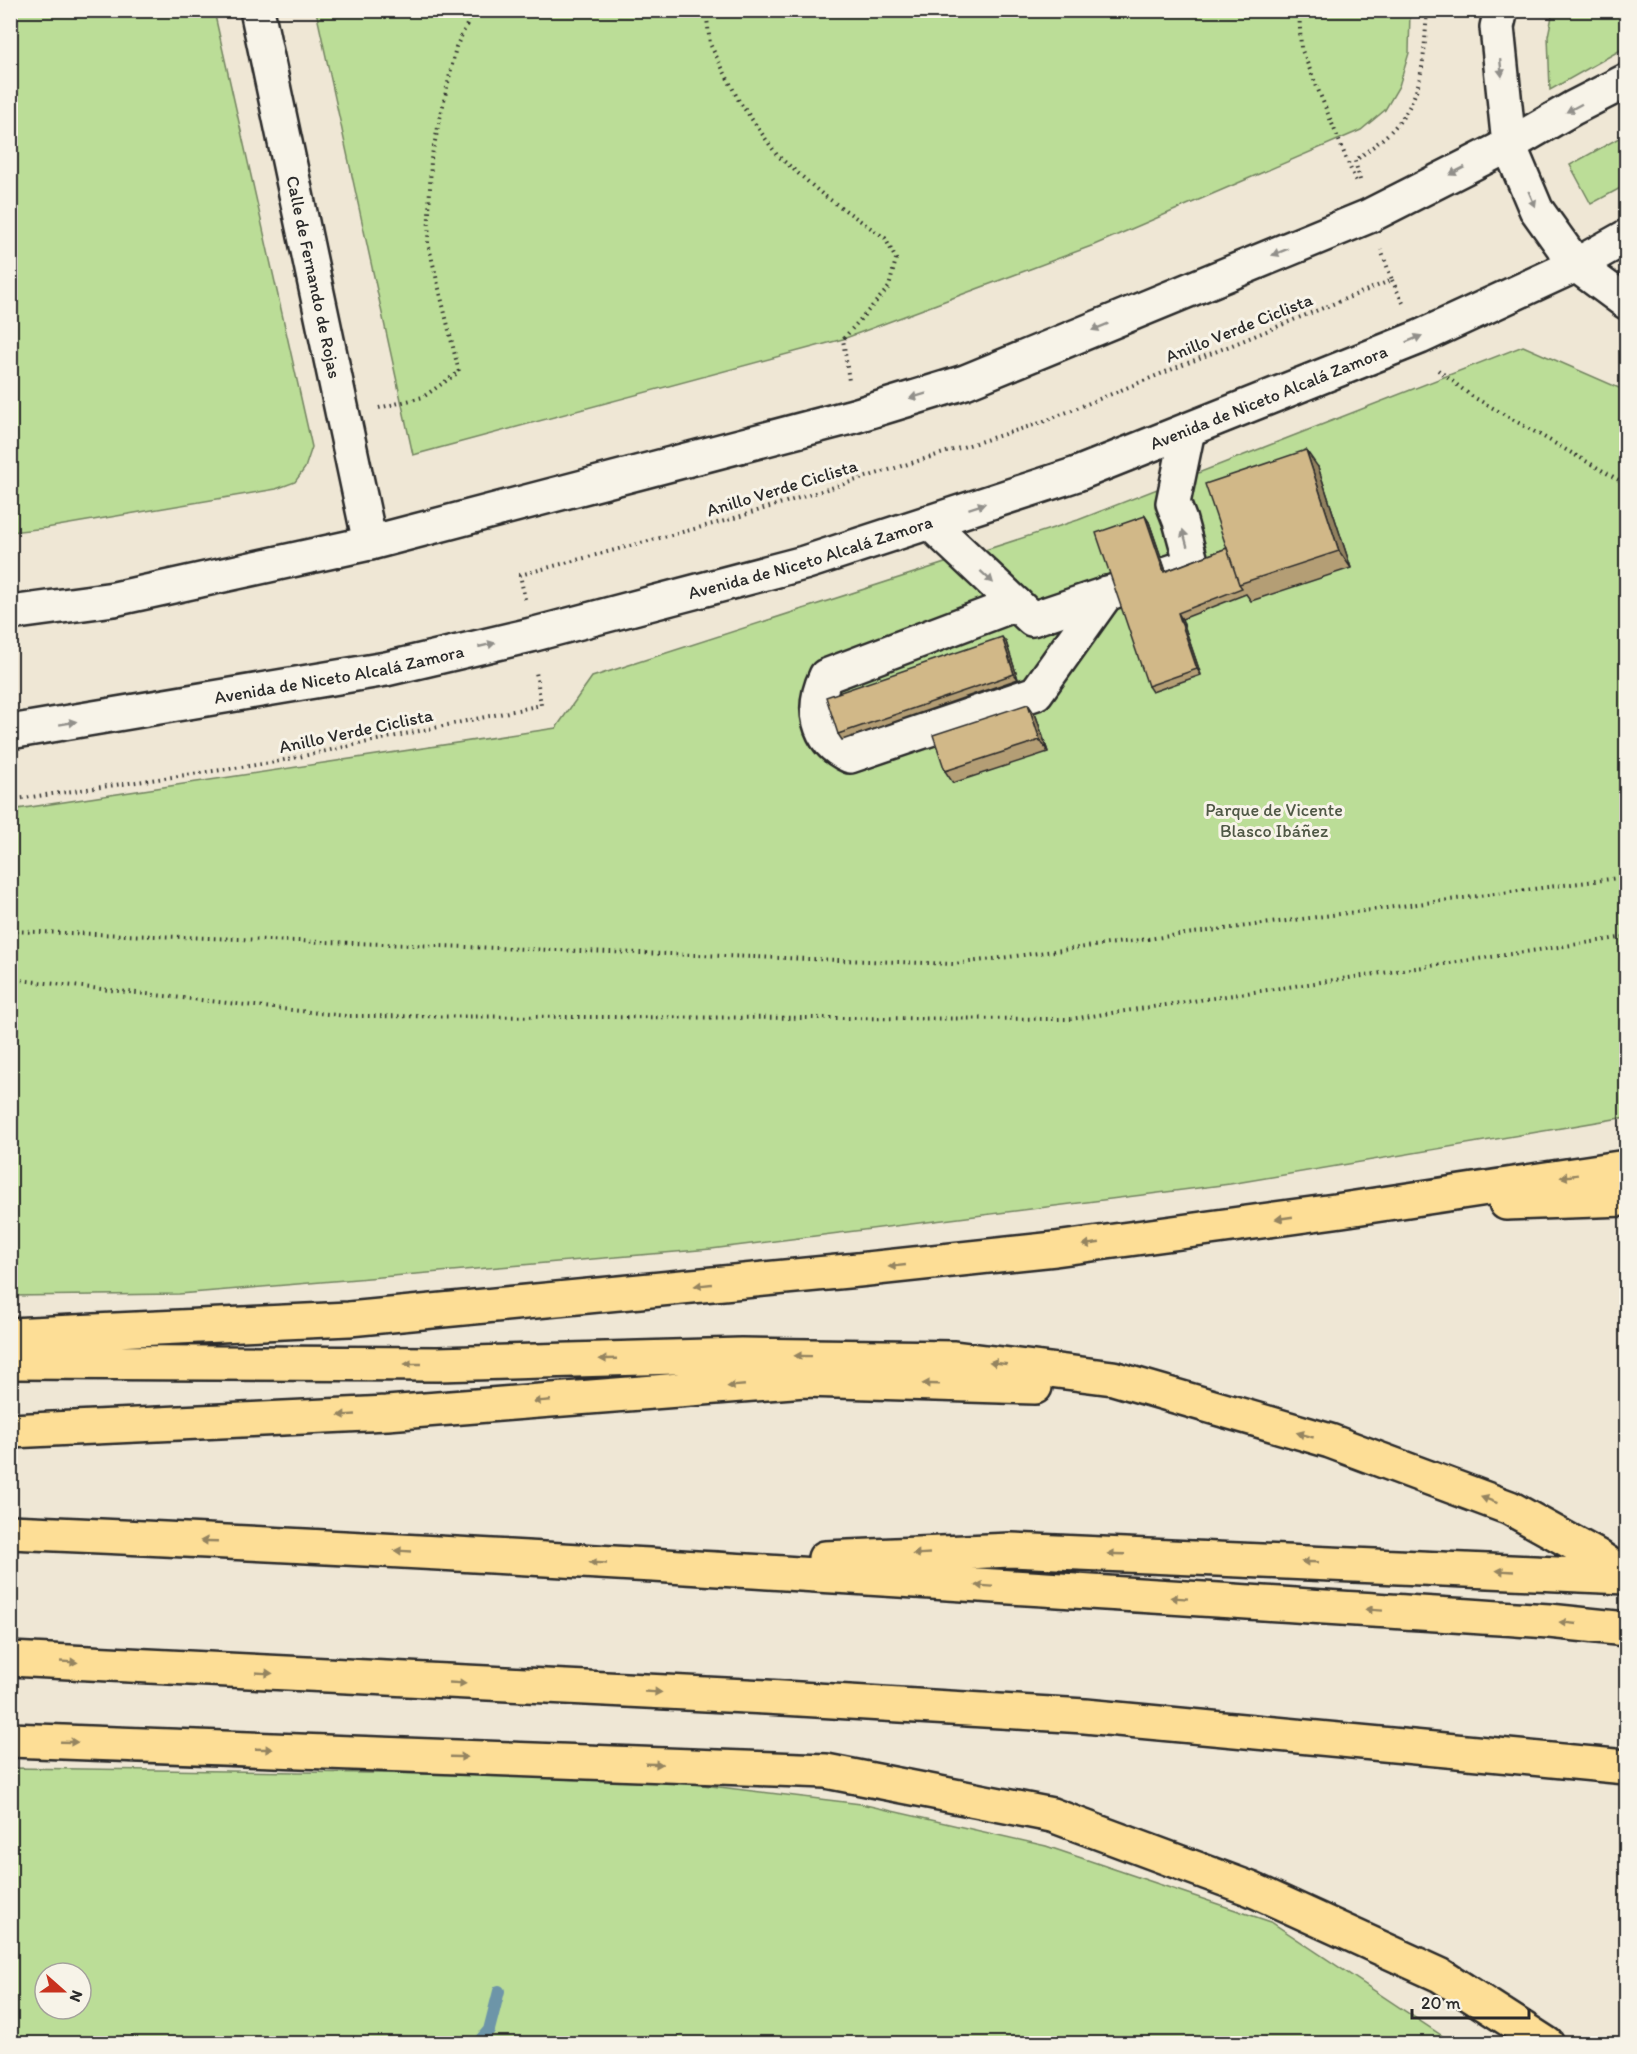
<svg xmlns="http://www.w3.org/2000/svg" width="1637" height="2054" font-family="Itim,sans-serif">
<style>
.green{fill:#bbdd97;stroke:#738461;stroke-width:1.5;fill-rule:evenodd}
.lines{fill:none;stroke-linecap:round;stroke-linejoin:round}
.stream{stroke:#6d95a8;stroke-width:12}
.minor-casing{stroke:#2b2b2b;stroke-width:38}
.highway-casing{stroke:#2b2b2b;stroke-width:38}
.path{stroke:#2b2b2b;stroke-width:4;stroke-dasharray:1.5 4.5;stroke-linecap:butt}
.minor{stroke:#f7f3e8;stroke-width:33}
.highway{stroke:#fdde96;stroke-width:33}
.wall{fill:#b49e75;stroke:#2b2b2b;stroke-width:1.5}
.shaded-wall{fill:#92815f;stroke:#2b2b2b;stroke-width:1.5}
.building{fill:#d1b888;stroke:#2b2b2b;stroke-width:1.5}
.oneway{fill:#918f8a}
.oneway2{fill:#948460}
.labels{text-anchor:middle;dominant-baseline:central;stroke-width:6;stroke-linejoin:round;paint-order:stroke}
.street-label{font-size:18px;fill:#2b2b2b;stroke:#f7f3e8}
.park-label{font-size:18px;fill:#4f5846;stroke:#f7f3e8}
</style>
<rect width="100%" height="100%" fill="#efe7d5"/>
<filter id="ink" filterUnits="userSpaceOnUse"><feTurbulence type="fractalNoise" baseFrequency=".0167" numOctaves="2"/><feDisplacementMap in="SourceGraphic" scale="12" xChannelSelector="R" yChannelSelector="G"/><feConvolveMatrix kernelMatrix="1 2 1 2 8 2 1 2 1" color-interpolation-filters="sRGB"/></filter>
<g filter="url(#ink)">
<path class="green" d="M10,11H214L312,447L305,468L295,482L276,489L46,528L11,532Z
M316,11V10L1410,11L1409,53L1399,86L1385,110L1361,130L1094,245L843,339L413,455Z
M1553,11H1626V47L1550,90L1548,36Z
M1626,134V185L1591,204L1570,165Z
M1523,346L1626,391V1117L1230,1184L711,1249L179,1294L11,1296V810L556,728L592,677L1078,520Z
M11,1768L509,1775L686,1783L861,1804L1046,1846L1271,1922L1453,2043L11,2044ZM45,1973H81V2009H45Z"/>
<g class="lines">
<path class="stream" d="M477,2044L489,2030L499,1991"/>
<g class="minor-casing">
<g id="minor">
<path id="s1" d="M257,10L370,543"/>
<path d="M1501,10L1497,27L1509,145L1536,209L1576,265L1626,302"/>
<path d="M929,522L1032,619L1192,565L1180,521L1173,503L1188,430"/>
<path d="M1016,604L826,676C811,707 816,741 850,756L1036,693L1107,593"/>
<path d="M10,613L114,599L370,543L854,416L965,382L1369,216L1509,145L1573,108L1626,81"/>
<path id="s2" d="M10,732L386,669L531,635L804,563L1077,474L1420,337L1576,265L1626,237"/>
</g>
</g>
<g class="highway-casing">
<path id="highway" d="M1506,1203L1626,1199
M10,1335L349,1319L858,1270L1055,1249L1342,1210L1626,1167
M10,1362L438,1364L741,1355L954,1358L1113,1378L1330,1441L1510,1508L1597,1556L1626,1576
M10,1431L387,1413L805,1380L1035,1387
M10,1532C524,1554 1037,1589 1549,1621L1626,1629
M825,1558L1011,1550L1626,1577
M10,1659L766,1697L1085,1716L1626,1767
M10,1740L826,1771L1052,1815L1251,1889L1440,1975L1547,2044"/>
</g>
<path class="path" d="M706,10L710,44L739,101L777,155L822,194L885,238L896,259L889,287L843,339L849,381
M1299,10L1301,48L1356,182
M1360,180L1355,161C1368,150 1383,140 1394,128C1425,95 1424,52 1427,10
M1392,280L1404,305
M1438,370L1470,395L1626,484
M379,408L423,397L459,372L428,243L431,159L456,47L474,10
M525,599L520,575L728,520L1040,423L1392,280L1381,250
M10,800L270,763L541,705L536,672
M10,931L954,964L1626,877
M10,979L346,1016L1071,1019L1626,937"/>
<use href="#minor" class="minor"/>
<use href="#highway" class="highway"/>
</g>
<path class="wall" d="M1318,467L1351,568L1251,601L1246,594L1182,619L1201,675L1152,692L1148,686L1145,516L1149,522L1166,571L1227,548Z
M1006,642L1018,679L842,740L838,734Z
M1036,716L1048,752L953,783L945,771Z"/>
<path class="shaded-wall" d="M1306,450L1318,467L1351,568L1339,551Z
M1145,516L1149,522L1168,578L1164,572Z
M1178,613L1182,619L1201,675L1197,669Z
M1002,637L1006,642L1018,679L1014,674Z
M1028,704L1036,716L1048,752L1040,740Z"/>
<path class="building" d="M1306,450L1339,551L1239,584L1205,484Z
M1145,516L1164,572L1227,548L1239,584L1242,588L1178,613L1197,669L1148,686L1096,533Z
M1002,637L1014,674L838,734L826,697Z
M1028,704L1040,740L945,771L933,735Z"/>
<defs><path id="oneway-solid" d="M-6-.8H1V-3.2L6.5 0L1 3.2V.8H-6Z" transform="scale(1.5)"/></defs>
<g class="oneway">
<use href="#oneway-solid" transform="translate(1501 68) rotate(84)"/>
<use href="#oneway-solid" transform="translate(1574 108) rotate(152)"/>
<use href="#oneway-solid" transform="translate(1457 171) rotate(153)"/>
<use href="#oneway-solid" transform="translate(1532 199) rotate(67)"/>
<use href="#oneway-solid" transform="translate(1280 252) rotate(158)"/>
<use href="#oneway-solid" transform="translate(1100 327) rotate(158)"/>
<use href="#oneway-solid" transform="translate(1414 339) rotate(-22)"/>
<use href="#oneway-solid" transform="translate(918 396) rotate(163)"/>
<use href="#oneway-solid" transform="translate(977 506) rotate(-18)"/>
<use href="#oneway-solid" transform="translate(1185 538) rotate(-105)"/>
<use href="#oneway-solid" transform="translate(987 577) rotate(43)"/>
<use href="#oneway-solid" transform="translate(487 645) rotate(-13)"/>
<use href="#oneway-solid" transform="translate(68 723) rotate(-10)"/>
</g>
<g class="oneway2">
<use href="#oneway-solid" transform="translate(1569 1176) rotate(171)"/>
<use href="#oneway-solid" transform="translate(1284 1218) rotate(172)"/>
<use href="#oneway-solid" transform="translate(1091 1244) rotate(172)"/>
<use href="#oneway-solid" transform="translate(897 1266) rotate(174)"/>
<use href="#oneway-solid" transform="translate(703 1285) rotate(174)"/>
<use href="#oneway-solid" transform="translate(803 1356) rotate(-179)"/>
<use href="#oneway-solid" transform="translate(608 1359) rotate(178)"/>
<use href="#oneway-solid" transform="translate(998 1363) rotate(-173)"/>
<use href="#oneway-solid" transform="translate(413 1364) rotate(-180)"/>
<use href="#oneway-solid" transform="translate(931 1384) rotate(-178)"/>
<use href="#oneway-solid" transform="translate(736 1386) rotate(175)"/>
<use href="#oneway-solid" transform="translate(542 1401) rotate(175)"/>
<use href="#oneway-solid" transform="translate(347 1415) rotate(177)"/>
<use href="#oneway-solid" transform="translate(1305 1435) rotate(-164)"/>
<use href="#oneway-solid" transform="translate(1489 1500) rotate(-160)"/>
<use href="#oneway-solid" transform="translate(209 1541) rotate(-178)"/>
<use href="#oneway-solid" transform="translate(403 1551) rotate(-177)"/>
<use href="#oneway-solid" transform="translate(921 1554) rotate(177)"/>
<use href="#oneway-solid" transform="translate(1116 1554) rotate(-178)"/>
<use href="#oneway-solid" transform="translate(1310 1562) rotate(-178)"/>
<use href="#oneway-solid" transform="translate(598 1563) rotate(-177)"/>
<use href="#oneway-solid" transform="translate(1505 1571) rotate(-177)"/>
<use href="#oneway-solid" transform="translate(984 1586) rotate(-176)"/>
<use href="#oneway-solid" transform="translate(1179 1598) rotate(-176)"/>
<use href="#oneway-solid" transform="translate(1374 1610) rotate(-176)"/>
<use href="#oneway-solid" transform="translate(1568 1623) rotate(-174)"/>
<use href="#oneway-solid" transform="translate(69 1662) rotate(3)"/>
<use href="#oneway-solid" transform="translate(264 1673) rotate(3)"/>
<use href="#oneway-solid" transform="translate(458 1683) rotate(3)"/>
<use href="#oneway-solid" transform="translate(653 1692) rotate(3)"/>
<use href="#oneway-solid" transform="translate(69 1742) rotate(2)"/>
<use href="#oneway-solid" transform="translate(264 1749) rotate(2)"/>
<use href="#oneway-solid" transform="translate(459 1757) rotate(2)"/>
<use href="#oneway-solid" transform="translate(654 1764) rotate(2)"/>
</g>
</g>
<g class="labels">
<g class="street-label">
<text stroke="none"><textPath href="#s1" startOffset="273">Calle de Fernando de Rojas</textPath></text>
<text transform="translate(1239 328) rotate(-22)">Anillo Verde Ciclista</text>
<text stroke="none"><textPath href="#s2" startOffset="1306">Avenida de Niceto Alcalá Zamora</textPath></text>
<text transform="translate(782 488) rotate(-17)">Anillo Verde Ciclista</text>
<text stroke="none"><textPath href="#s2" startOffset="820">Avenida de Niceto Alcalá Zamora</textPath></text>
<text stroke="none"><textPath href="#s2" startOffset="334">Avenida de Niceto Alcalá Zamora</textPath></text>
<text transform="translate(356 731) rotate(-12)">Anillo Verde Ciclista</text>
</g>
<g class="park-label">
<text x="1274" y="810">Parque de Vicente<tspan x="1274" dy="21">Blasco Ibáñez</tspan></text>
</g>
</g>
<rect width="1637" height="2054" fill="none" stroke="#f7f3e8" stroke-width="36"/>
<rect x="18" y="18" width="1601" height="2018" fill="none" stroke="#2b2b2b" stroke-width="2" filter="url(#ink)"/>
<g transform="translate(63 1991) rotate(111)"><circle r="28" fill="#f7f3e8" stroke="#a5a39c" stroke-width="1.5"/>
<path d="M0-4.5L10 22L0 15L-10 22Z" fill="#c8321e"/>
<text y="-9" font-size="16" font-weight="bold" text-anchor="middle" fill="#2b2b2b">N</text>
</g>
<path d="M1412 2009v9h117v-9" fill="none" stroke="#2b2b2b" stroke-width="3"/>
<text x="1421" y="2009" font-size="18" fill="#2b2b2b" stroke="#f7f3e8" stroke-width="4.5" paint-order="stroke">20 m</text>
</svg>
